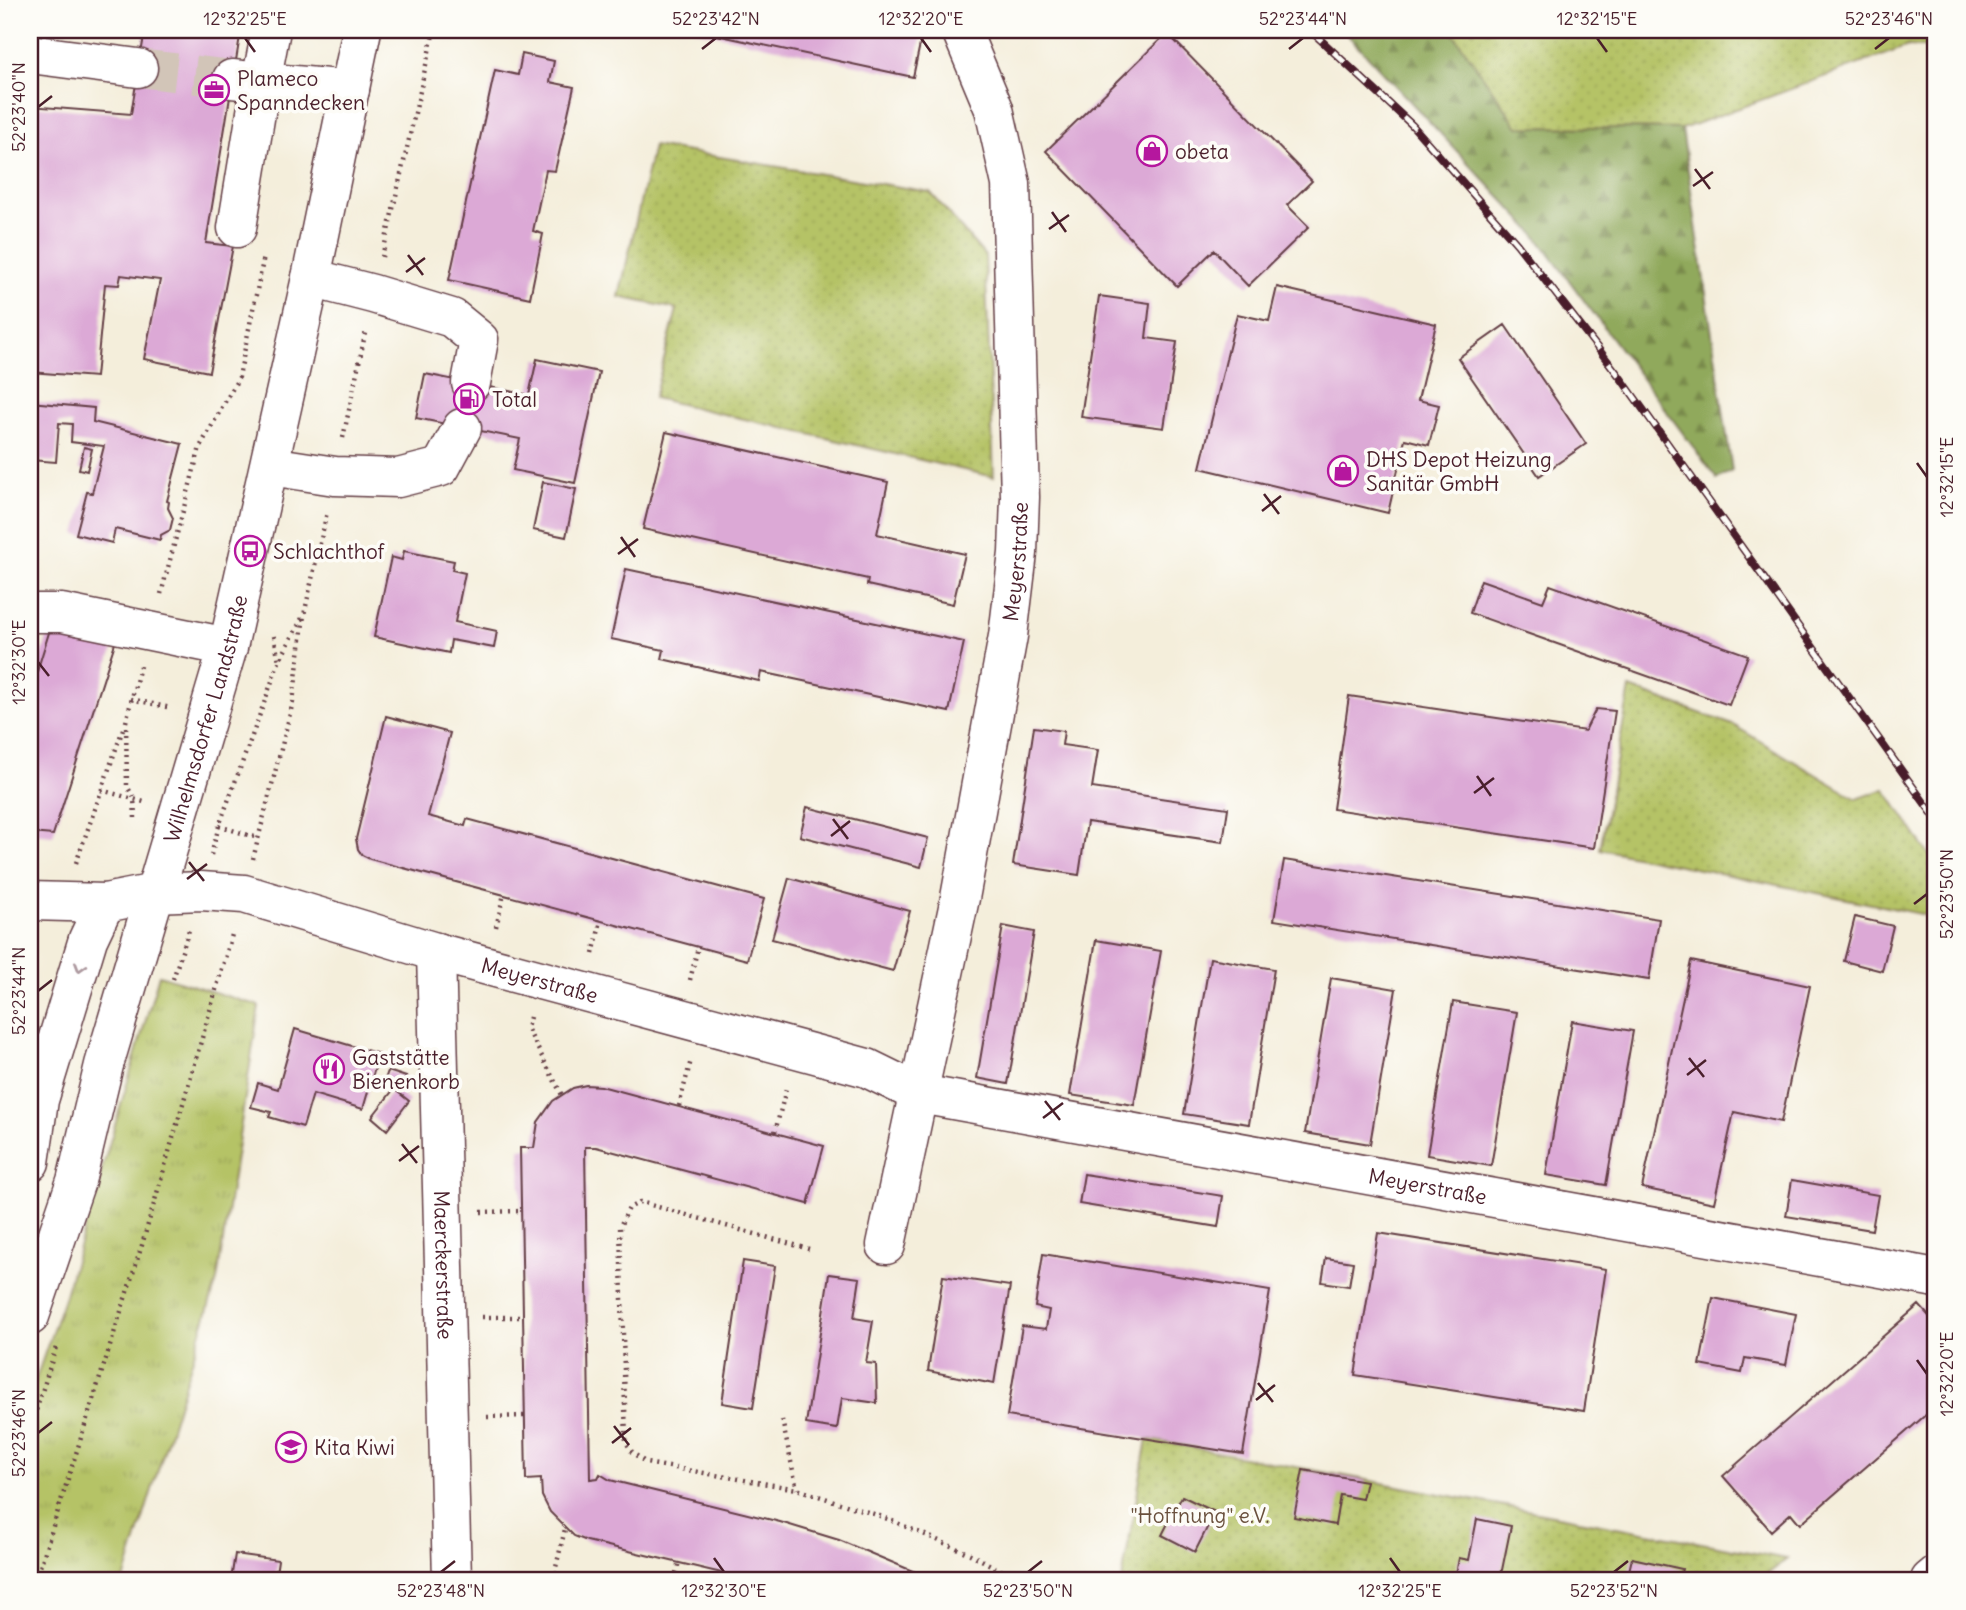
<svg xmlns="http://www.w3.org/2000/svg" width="1966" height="1610" font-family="Delius,sans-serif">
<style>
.grass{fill:url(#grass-dots);stroke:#807148;stroke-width:2}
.forest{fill:url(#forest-firs);stroke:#6d6443;stroke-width:2}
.park{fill:url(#park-tufts);stroke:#807148;stroke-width:2}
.building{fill:#dca9d6}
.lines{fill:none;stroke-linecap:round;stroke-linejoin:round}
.minor-tunnel{stroke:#d2c5b8;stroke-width:38;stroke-dasharray:38 19;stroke-linecap:butt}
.minor-casing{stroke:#643e45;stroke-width:41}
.major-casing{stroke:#643e45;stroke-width:41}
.path{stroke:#643e45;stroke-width:4.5;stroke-dasharray:2 5;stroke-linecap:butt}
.minor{stroke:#fff;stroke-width:38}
.major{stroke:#fff;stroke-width:38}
.rail-casing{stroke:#4a1f2b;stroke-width:8}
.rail{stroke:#fdfcf7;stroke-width:5;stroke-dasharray:16;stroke-linecap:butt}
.oneway{stroke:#ae9aa0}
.ticks{fill:none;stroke:#4a1f2b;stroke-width:2.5}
.labels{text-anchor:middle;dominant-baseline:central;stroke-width:7;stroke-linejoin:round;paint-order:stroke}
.poi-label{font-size:21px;fill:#4a1f2b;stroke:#fdfcf7;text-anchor:start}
.street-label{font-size:21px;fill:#4a1f2b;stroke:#fdfcf7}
.park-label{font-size:21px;fill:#6a503d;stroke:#fdfcf7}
.neatline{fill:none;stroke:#4a1f2b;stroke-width:2.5}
.ticks-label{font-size:18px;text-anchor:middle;fill:#4a1f2b}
</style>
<defs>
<pattern id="grass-dots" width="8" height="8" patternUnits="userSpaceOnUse" patternTransform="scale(1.75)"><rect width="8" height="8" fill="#b5c366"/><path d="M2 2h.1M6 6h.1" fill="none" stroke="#9da759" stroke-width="1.8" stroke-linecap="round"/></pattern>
<pattern id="forest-firs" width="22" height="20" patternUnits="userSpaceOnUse" patternTransform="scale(1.75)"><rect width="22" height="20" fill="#90a95b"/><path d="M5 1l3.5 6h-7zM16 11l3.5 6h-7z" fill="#78894b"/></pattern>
<pattern id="park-tufts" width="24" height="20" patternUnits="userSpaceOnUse" patternTransform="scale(1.75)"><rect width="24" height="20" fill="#b5c366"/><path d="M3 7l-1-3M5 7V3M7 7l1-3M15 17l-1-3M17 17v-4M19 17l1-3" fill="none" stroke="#9da759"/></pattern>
</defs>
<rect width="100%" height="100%" fill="#fdfcf7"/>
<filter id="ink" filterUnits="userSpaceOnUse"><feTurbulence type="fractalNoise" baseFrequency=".0143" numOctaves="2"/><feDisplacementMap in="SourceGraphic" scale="14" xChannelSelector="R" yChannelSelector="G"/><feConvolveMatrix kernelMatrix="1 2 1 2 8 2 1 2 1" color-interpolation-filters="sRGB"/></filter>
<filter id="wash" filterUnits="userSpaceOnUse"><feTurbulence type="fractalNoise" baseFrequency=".00686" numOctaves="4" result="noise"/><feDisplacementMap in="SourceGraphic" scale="28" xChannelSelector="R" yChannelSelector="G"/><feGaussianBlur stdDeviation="1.57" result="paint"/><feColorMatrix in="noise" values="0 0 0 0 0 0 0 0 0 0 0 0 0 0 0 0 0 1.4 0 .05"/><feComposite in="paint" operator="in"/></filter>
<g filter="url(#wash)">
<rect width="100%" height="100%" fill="#f4eedb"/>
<path class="grass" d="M1451,30H1936V48L1908,46L1682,129L1517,127Z
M653,146L930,192L985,256L994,477L654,398L677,309L619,297Z
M1630,688L1733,725L1857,799L1885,789L1936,865V917L1600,849Z
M1147,1439L1787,1559L1760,1580H1122Z"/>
<path class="forest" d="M1343,30H1451L1518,127L1682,129L1732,471L1717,479L1533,232Z"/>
<path class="park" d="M159,975L259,1006L217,1280L124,1580H30V1396L65,1295Z"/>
<g id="blocks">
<path class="building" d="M145,30H241L206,243L233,246L209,372L144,359L160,280L121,275L119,285L105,284L96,377L30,372V106L131,114Z
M693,30H923L913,77Z
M1167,33L1312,181L1287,205L1309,227L1248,286L1214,250L1177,286L1046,151Z
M522,54L554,61L550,82L574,87L555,171L546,170L533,231L543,234L530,298L449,280L495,70L518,75Z
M1277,287L1436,324L1418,400L1439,405L1429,445L1405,439L1388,513L1200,468L1237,314L1269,321Z
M1099,296L1150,303L1146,338L1177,342L1164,428L1081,417Z
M1505,325L1586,444L1539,476L1458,358Z
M537,359L599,372L575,483L513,470L520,439L416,418L425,374L529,395Z
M30,402L94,408L93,422L182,444L167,501L169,502L168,508L173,518L170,530L161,535L160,540L115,529L112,543L76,534L87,492L92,493L104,446L71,442L72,424L59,423L56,462L30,460Z
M666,432L888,482L877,534L965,554L953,604L867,585L868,579L643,529Z
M84,447L92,449L87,471L79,469Z
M543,482L576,489L566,537L533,530Z
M404,551L454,561L452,570L465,573L455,622L497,631L494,648L451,640L449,653L374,637L391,557L402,560Z
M626,569L964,642L949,712L761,672L759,681L662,659L664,650L611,639Z
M1481,580L1543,602L1550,585L1748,655L1729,705L1470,613Z
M52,623L115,643L53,835L30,833V694Z
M1349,696L1585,731L1596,709L1615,711L1594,848L1333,809Z
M386,716L450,733L428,816L465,826L467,819L764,899L747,960L370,859L362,855L358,849L356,839Z
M1034,727L1064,731L1062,745L1098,750L1092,788L1228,808L1223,842L1087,822L1079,875L1013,865Z
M807,807L928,838L921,867L800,836Z
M1284,860L1659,919L1649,980L1274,920Z
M789,878L910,911L893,971L772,939Z
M1855,917L1893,926L1882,971L1844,961Z
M1003,926L1034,932L1008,1084L977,1078Z
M1096,940L1161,951L1134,1105L1070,1095Z
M1210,958L1274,969L1249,1124L1184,1114Z
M1691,961L1810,986L1781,1122L1734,1112L1714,1203L1642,1188Z
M1331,978L1396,989L1370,1144L1305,1133Z
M1453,1002L1517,1012L1491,1166L1427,1155Z
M1572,1021L1633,1031L1606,1185L1546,1175Z
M295,1029L379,1054L363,1109L313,1094L303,1127L269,1117L271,1112L251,1107L258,1083L278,1089Z
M388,1071L406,1077L401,1091L383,1085Z
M586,1085L601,1086L824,1146L808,1204L596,1147H585L590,1479L598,1478L600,1474L610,1480L780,1522L839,1540L934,1580H751L587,1541L574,1536L550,1512L542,1496L541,1479L526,1480L520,1148H534L538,1122L553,1101L573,1088Z
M394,1089L409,1101L387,1130L372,1117Z
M1084,1174L1223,1196L1218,1227L1079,1204Z
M1792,1180L1878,1195L1872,1230L1786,1216Z
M1935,1210H1936V1236L1931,1235Z
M1378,1233L1606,1269L1584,1411L1355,1375Z
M1043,1254L1270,1291L1243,1454L1007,1416L1022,1326L1046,1329L1049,1310L1035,1307Z
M1326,1258L1353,1262L1349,1286L1322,1282Z
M743,1261L775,1266L753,1408L722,1403Z
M829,1274L860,1278L854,1318L873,1321L866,1363L876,1364L877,1403L842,1398L837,1429L806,1424Z
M943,1276L1010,1286L994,1384L928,1371Z
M1713,1298L1796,1314L1786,1365L1745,1358L1742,1373L1700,1365Z
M1919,1305L1936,1324V1406L1800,1524L1791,1513L1771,1531L1723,1476Z
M1303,1470L1366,1481L1362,1499L1340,1495L1335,1525L1294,1517Z
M1182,1496L1215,1512L1195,1552L1162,1535Z
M1477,1519L1511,1526L1500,1580L1456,1574L1459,1558L1469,1560Z
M235,1554L278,1560L275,1580H231Z
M1632,1558L1682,1569L1679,1580H1627Z"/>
</g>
</g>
<g filter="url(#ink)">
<use href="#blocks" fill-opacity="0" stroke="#643e45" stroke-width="2"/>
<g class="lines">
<path class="minor-tunnel" d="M138,68L232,79"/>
<g class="minor-casing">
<g id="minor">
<path d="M30,54L138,68"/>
<path d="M232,79L261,82L271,30"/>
<path d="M237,228L261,82L350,90"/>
<path d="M311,278L373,294L452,318L479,340L471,383"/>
<path d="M270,466L335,476L398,478L441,467L462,428"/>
<path d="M30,613H62L228,647"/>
<path id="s1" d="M30,901L105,903L155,893L201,891L244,894L436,952L867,1068L920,1094L1936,1278"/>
<path id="s2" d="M436,952L452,1580"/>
<path d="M30,1162L39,1100L88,939L105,903"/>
<path id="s3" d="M886,1245L960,898L1008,636L1018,553L1020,497L1011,184L994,109L961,30"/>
<path d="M1930,1580L1936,1575"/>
</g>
</g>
<g class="major-casing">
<g id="major">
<path id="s4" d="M30,1316L76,1181L104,1065L228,647L311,278L362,30"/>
</g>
</g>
<path class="path" d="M382,257L434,30
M343,438L366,330
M161,594L200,447L239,377L264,256
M274,636L279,661
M131,699L171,708
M101,790L144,802
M135,818L134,798L127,786L126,722L140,666
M219,826L258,838
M211,855L219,826L279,662L302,618
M253,859L293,702L304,615L327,512
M76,863L124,726
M496,927L504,894
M593,954L601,921
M173,979L189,930
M690,980L698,947
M530,1017L527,1028L562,1095
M679,1106L691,1060
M775,1132L787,1085
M481,1212L522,1211
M809,1249L640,1202L629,1208L620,1226L626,1442L632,1452L646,1463L797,1489L883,1517L970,1554L1019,1580
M482,1317H523
M487,1417L525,1416
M782,1420L797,1489
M30,1430L57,1344
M36,1580L142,1245L233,931
M553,1580L565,1529
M674,1580L679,1562"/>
<use href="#minor" class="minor"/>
<use href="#major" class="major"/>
<g class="rail-casing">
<path id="rail" d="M1310,30L1412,125L1517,244L1620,377L1936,819"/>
</g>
<use href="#rail" class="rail"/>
</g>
<defs><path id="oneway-chevron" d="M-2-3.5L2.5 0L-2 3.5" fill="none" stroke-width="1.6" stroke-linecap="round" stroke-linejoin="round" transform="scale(1.75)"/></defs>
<use class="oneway" href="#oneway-chevron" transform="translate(80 967) rotate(107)"/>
</g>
<path class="ticks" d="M245,38L255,52M921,38L931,52M1597,38L1607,52M702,49L716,38M1289,49L1303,38M1875,49L1889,38M38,107L52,96M1695,169L1710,189M1693,186L1713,172M1052,212L1066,232M1049,229L1069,215M408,255L423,275M406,272L425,258M1917,463L1927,477M1264,494L1279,514M1262,511L1281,496M621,537L635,557M618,554L638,539M38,662L49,676M1477,776L1491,796M1474,793L1494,778M833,819L848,839M831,836L850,821M189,862L204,881M187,879L207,864M1914,904L1927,894M38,991L52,980M1689,1058L1704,1077M1687,1075L1706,1060M1045,1101L1060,1120M1043,1118L1063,1103M402,1144L417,1163M399,1161L419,1146M1917,1360L1927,1374M1258,1383L1273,1402M1256,1400L1275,1385M614,1426L629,1445M38,1433L52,1422M612,1443L631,1428M714,1558L724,1572M1390,1558L1400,1572M441,1572L455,1561M1028,1572L1042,1561M1614,1572L1628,1561"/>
<defs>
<g id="office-ring" transform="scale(1.575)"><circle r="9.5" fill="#fdfcf7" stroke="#b5179e" stroke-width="1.5"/><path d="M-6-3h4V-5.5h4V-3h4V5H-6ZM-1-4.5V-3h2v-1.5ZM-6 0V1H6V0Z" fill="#b5179e"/></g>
<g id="shop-ring" transform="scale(1.575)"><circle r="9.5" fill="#fdfcf7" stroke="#b5179e" stroke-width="1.5"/><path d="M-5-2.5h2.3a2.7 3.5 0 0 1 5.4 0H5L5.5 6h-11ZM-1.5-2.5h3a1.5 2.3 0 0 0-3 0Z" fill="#b5179e"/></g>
<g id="fuel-ring" transform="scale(1.575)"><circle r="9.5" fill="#fdfcf7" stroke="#b5179e" stroke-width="1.5"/><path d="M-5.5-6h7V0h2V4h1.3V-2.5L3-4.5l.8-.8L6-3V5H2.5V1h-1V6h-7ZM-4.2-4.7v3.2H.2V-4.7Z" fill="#b5179e"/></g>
<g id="bus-ring" transform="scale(1.575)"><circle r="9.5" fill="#fdfcf7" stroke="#b5179e" stroke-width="1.5"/><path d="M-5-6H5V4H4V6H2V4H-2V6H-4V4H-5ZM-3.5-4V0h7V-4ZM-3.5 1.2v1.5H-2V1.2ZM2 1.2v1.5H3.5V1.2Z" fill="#b5179e"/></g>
<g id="restaurant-ring" transform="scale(1.575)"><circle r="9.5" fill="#fdfcf7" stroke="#b5179e" stroke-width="1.5"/><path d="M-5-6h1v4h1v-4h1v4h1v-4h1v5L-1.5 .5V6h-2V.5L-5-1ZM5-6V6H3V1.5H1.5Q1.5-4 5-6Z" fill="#b5179e"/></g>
<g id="school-ring" transform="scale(1.575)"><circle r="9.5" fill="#fdfcf7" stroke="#b5179e" stroke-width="1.5"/><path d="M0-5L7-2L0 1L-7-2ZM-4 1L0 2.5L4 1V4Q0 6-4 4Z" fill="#b5179e"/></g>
</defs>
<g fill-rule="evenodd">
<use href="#office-ring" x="214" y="90"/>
<use href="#shop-ring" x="1152" y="151"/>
<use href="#fuel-ring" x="469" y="399"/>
<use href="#shop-ring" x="1343" y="471"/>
<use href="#bus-ring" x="250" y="551"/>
<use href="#restaurant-ring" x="329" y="1069"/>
<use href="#school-ring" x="291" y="1447"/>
</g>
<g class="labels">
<g class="poi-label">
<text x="237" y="78">Plameco<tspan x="237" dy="24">Spanndecken</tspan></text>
<text x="1175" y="151">obeta</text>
<text x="492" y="399">Total</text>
<text x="1366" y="459">DHS Depot Heizung<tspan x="1366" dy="24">Sanitär GmbH</tspan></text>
<text x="273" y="551">Schlachthof</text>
<text x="352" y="1057">Gaststätte<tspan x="352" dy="24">Bienenkorb</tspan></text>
<text x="314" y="1447">Kita Kiwi</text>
</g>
<g class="street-label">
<text stroke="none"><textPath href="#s3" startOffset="696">Meyerstraße</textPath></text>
<text stroke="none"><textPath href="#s4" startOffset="623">Wilhelmsdorfer Landstraße</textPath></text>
<text stroke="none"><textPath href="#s1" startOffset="523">Meyerstraße</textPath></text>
<text stroke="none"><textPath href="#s1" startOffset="1437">Meyerstraße</textPath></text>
<text stroke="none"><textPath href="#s2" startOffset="313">Maerckerstraße</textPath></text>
</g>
<g class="park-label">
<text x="1200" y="1515">"Hoffnung" e.V.</text>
</g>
</g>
<rect width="1966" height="1610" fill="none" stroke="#fdfcf7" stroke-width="77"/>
<rect x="38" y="38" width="1889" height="1534" class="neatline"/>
<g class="ticks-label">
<text x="245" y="25">12°32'25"E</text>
<text x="716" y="25">52°23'42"N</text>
<text x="921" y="25">12°32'20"E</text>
<text x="1303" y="25">52°23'44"N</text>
<text x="1597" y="25">12°32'15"E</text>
<text x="1889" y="25">52°23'46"N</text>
<text transform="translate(19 107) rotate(-90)" y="6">52°23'40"N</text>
<text transform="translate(1947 477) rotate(-90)" y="6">12°32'15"E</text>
<text transform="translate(19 662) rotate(-90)" y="6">12°32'30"E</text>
<text transform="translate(1947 894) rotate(-90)" y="6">52°23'50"N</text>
<text transform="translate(19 991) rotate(-90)" y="6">52°23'44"N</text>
<text transform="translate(1947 1374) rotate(-90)" y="6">12°32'20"E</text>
<text transform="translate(19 1433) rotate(-90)" y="6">52°23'46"N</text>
<text x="441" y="1597">52°23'48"N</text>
<text x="724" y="1597">12°32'30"E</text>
<text x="1028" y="1597">52°23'50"N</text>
<text x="1400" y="1597">12°32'25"E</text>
<text x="1614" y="1597">52°23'52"N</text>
</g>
</svg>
